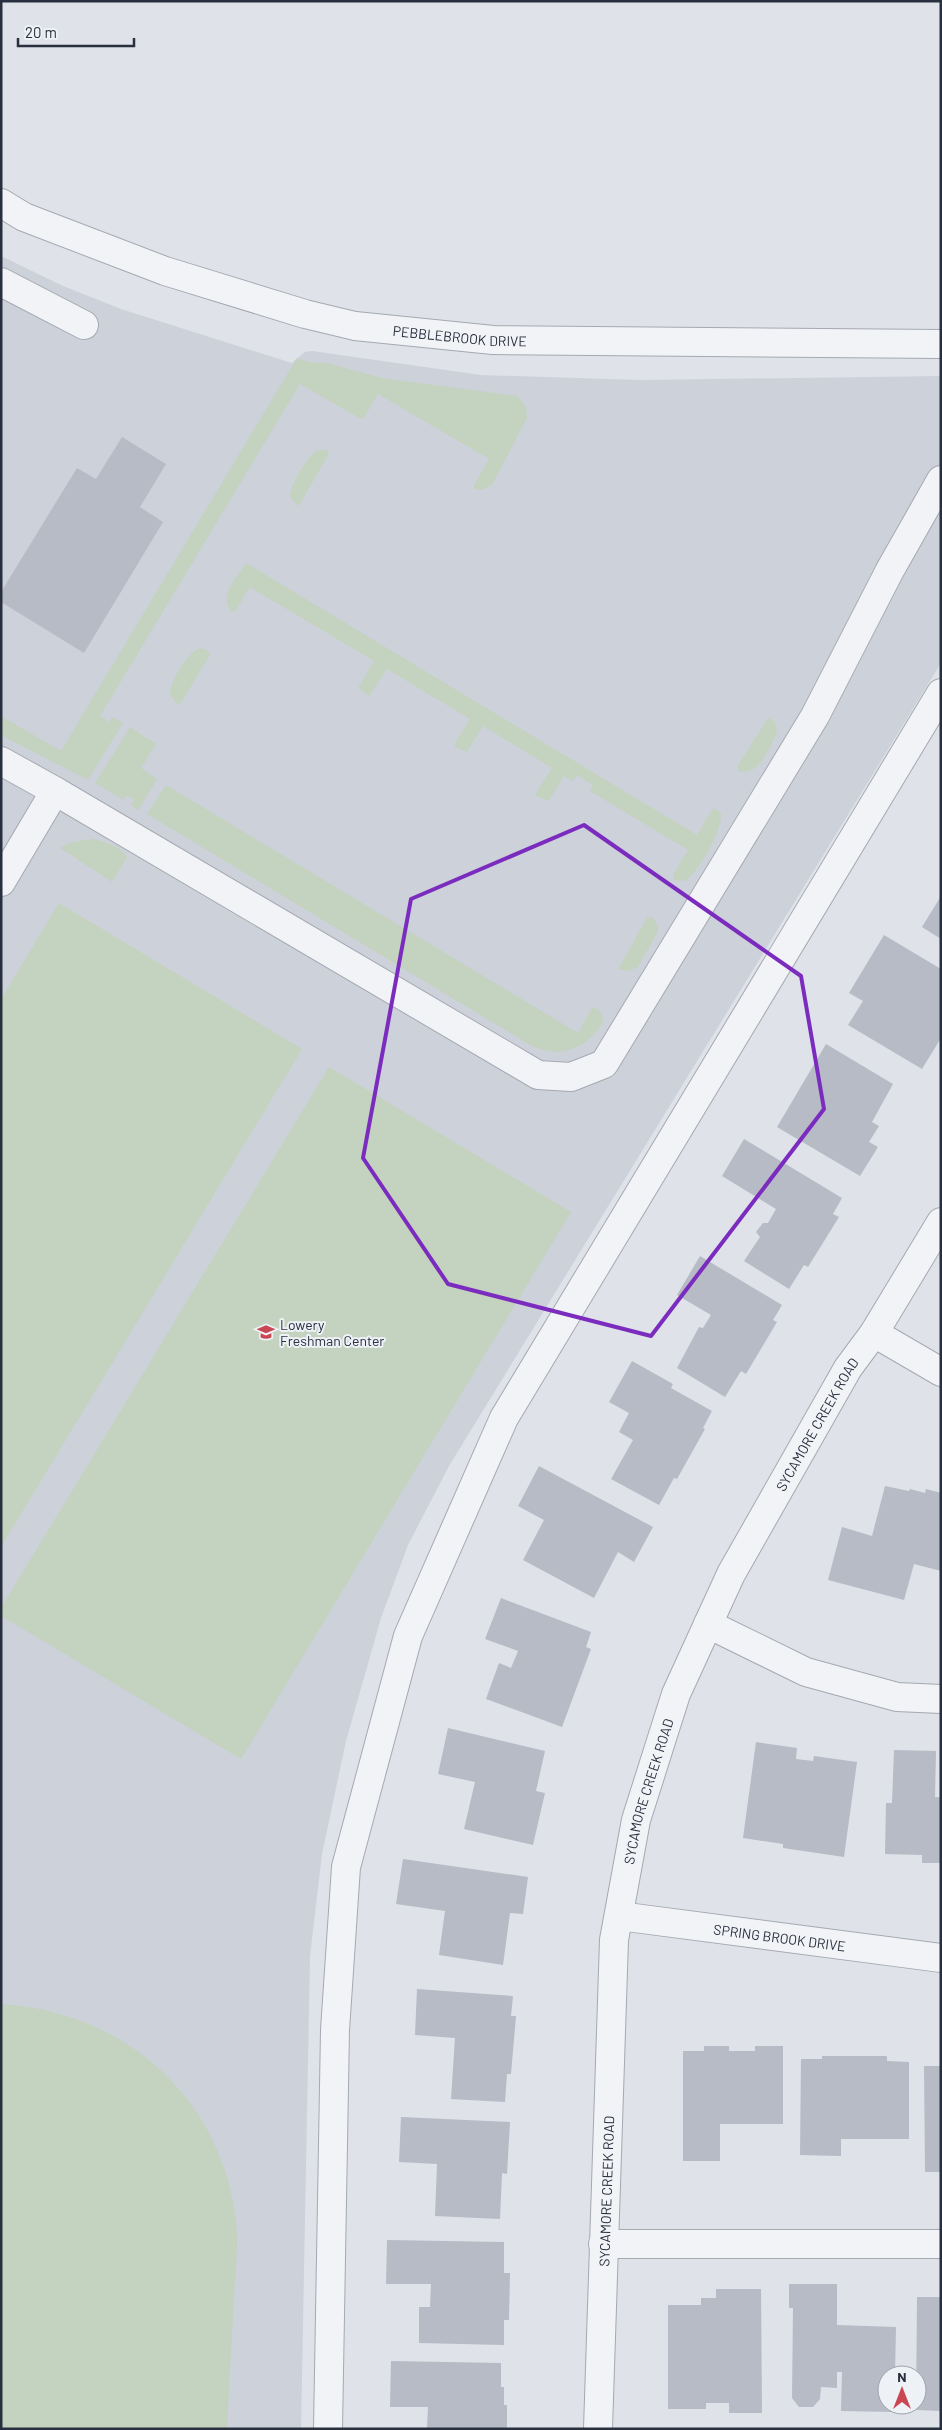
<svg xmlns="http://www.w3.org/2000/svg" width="942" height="2430" font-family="Barlow,sans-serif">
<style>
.built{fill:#cdd1da}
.green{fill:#c4d2c0}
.building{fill:#b6bbc5}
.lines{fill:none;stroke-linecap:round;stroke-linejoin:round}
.minor-casing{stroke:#a4a9b2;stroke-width:30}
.minor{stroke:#f2f3f6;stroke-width:28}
.marked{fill:none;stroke:#7b2cbf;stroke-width:4;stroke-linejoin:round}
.labels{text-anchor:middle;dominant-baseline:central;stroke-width:4;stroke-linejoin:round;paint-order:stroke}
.street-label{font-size:14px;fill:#282f3f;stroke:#eef1f6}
.poi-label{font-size:14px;fill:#282f3f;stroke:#eef1f6;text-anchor:start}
</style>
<rect width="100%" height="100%" fill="#dfe2e8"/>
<path class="built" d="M1,256L63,286L121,309L292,363L305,352L312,351L481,375L641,380L941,376V663L449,1466L408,1545L381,1618L346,1741L322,1854L310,1956L301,2429H1Z"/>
<path class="green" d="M297,358L308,362L327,363L382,378L517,396L526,407L527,418L492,485L482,490L474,489V485L489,459L378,394L363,419H361L300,384L100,716L109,722L113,717L123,723L88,780L1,735V716L61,751Z
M318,450H326L329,454L299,505H297L290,497C289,487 309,453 318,450Z
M246,563L697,835L712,810L715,809L720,812C727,824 697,875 685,881L675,880L673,875L688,850L590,791L593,785L577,775L573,781L564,776L549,801L536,796V793L552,768L483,726L467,752L455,747V743L470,719L387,669L369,696L359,689V686L374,661L250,587L235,611L231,612C219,594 236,579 246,563Z
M201,648L209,651L210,655L181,703L177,704L170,695C170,681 187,652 201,648Z
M768,718L775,722L777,733C768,748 760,777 738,771L737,767Z
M130,727L156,744L141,768L157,779L138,810L131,805L134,800L126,795L123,800L95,783Z
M166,785L578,1033L592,1008L599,1009L603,1018L602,1024C585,1049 561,1059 532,1046L147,814Z
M93,839C104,842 122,846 127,857L112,882L60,848L71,842Z
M59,903L302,1049L1,1547V999Z
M652,917L658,925V931L638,967L629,971L618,969L647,918Z
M329,1067L571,1212L241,1759L1,1616V1608Z
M1,2004C121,2011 217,2093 235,2213C239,2240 236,2269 234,2296C232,2340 229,2385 227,2429H1Z"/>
<path class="building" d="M122,437L166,464L140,507L163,522L84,653L1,602V592L77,468L96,479Z
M941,896V939L922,927Z
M884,935L941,969V1038L922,1069L848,1025L863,1001L849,993Z
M826,1044L893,1084L872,1122L879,1126L869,1142L878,1147L860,1176L777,1127Z
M744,1139L842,1198L833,1214L839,1217L808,1267L804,1265L789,1289L744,1261L760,1237L756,1232L763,1223H768L776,1209L722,1176Z
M700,1256L782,1305L773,1320L777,1322L746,1374L741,1371L725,1397L677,1368L699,1327L703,1328L711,1315L677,1295Z
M632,1361L673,1384L671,1388L712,1411L703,1428L705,1429L677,1479L674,1478L659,1505L611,1479L633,1440L619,1432L629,1413L609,1402Z
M539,1466L653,1527L634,1562L618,1552L594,1598L523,1560L544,1520L518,1506Z
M885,1486L909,1491L910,1489L925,1493L926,1489L941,1493V1571L914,1564L904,1600L828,1580L842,1527L872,1536Z
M501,1598L591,1632L586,1647L591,1649L562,1727L486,1699L499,1663L511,1668L518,1651L485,1639Z
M448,1728L545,1751L536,1791L545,1793L533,1845L464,1829L475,1782L438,1774Z
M756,1742L797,1748L796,1759L813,1761L814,1756L857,1762L844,1857L783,1848V1844L743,1838Z
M894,1750L936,1751L935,1797H941V1863H922V1855L885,1854L886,1803H892Z
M403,1859L528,1877L523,1914L510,1913L503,1965L439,1955L445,1911L396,1904Z
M417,1989L513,1996L511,2016H516L511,2074H507L505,2102L451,2099L455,2038L415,2035Z
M704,2046H729V2051H755V2046H783V2124H720V2161H683V2051H704Z
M822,2056H887V2061L909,2062V2139H841V2156L800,2155L801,2059H822Z
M924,2066H941V2172H925Z
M401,2117L510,2122L507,2174L502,2173L500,2219L435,2216L437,2164L399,2162Z
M387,2240L504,2242V2273H510L509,2320H504V2345L419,2343V2307H430L431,2284H386Z
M789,2284H837V2325L896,2327L895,2375H887V2405H895V2412L841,2411L842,2372H837V2388L821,2387L820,2399L813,2407H799L792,2398L793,2308H789Z
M716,2289H761L762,2413H729V2403H706V2409H668V2305H701V2298H716Z
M917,2297H941V2411L916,2410Z
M391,2361L501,2363V2387H504V2405H507V2429H427L428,2407H390Z"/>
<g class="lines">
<g class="minor-casing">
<g id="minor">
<path id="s1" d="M1,203L24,217L165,271L305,314L355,326L493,340L941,344"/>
<path d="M1,282L84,325"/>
<path d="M1,761L55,791L1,882"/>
<path d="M55,791L538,1075L571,1077L604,1064L815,716L890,570L941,480"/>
<path d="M874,1333L941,1372"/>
<path d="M708,1624L806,1672L897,1697L941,1699"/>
<path id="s2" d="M619,1916L941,1958"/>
<path d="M603,2244H941"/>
<path d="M328,2429L335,2030L346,1867L408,1636L504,1418L941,693"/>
<path id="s3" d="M598,2429L614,1940L636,1820L676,1694L731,1574L848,1368L874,1333L941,1222"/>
</g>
</g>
<use href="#minor" class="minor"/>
</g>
<path class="marked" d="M584,825L801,976L824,1109L651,1336L448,1284L363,1158L411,899Z"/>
<defs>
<g id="school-bare" transform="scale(1.35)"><path d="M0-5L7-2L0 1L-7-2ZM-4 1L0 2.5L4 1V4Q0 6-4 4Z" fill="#cb4653" stroke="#eef1f6" stroke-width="2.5" paint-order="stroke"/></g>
</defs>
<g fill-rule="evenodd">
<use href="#school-bare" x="266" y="1332"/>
</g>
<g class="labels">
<g class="street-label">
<text stroke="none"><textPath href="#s1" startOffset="481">PEBBLEBROOK DRIVE</textPath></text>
<text stroke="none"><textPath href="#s3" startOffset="1048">SYCAMORE CREEK ROAD</textPath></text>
<text stroke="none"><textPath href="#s3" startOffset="642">SYCAMORE CREEK ROAD</textPath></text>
<text stroke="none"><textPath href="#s2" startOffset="162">SPRING BROOK DRIVE</textPath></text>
<text stroke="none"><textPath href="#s3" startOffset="238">SYCAMORE CREEK ROAD</textPath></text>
</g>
<g class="poi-label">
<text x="280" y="1324">Lowery<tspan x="280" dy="16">Freshman Center</tspan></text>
</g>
</g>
<rect width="942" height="2430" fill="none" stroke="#282f3f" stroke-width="5"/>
<g transform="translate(902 2390)"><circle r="24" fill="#eef1f6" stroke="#9fa3ad"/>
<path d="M0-4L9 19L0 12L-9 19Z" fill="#cb4653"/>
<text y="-8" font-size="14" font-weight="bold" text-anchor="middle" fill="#282f3f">N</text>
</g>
<path d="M18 38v8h116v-8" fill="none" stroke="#282f3f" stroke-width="2.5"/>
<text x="25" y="38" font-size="15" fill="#282f3f" stroke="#eef1f6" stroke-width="4" paint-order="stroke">20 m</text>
</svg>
